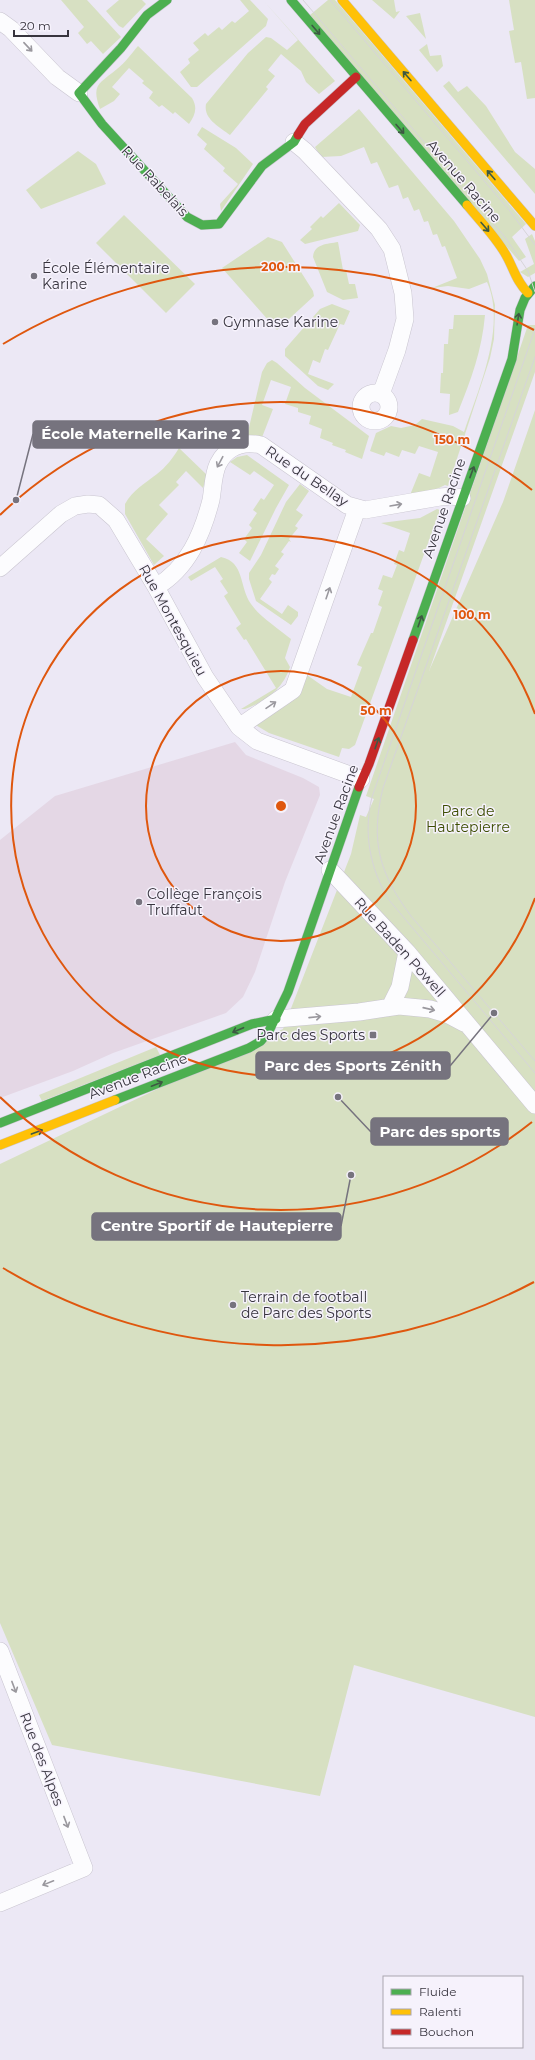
<svg xmlns="http://www.w3.org/2000/svg" width="535" height="2060" font-family="Montserrat,sans-serif">
<style>
.education{fill:#e4d7e5}
.green{fill:#d7e0c2}
.lines{fill:none;stroke-linecap:round;stroke-linejoin:round}
.street-casing{stroke:#c9c5d0;stroke-width:18}
.fast-casing{stroke:#c9c5d0;stroke-width:10}
.slow-casing{stroke:#c9c5d0;stroke-width:10}
.jam-casing{stroke:#c9c5d0;stroke-width:10}
.street{stroke:#fcfcfe;stroke-width:17}
.fast{stroke:#4caf50;stroke-width:9}
.slow{stroke:#ffc107;stroke-width:9}
.jam{stroke:#c62828;stroke-width:9}
.tram{stroke:#d6d4d8;stroke-width:1}
.oneway{stroke:#3d5943}
.oneway2{stroke:#9a989e}
.ring{fill:none;stroke:#df570e;stroke-width:2}
.poi-dot{fill:#76737e;stroke:#f6f2fc;stroke-width:1.5}
.labels{text-anchor:middle;dominant-baseline:central;stroke-width:3;stroke-linejoin:round;paint-order:stroke}
.street-label{font-size:14px;fill:#37343e;stroke:#f6f2fc}
.poi-label{font-size:14px;fill:#37343e;stroke:#f6f2fc;text-anchor:start}
.park-label{font-size:14px;fill:#3c4d00;stroke:#f6f2fc}
.centre{fill:#df570e;stroke:#f6f2fc;stroke-width:2}
.ring-label{font-size:12px;text-anchor:middle;font-weight:bold;fill:#df570e;stroke:#f6f2fc;stroke-width:3;stroke-linejoin:round;paint-order:stroke}
.leader{fill:none;stroke:#76737e;stroke-width:1.5}
.callout-dot{fill:#76737e;stroke:#f6f2fc;stroke-width:1.5}
.callout{fill:#76737e;stroke:#76737e;stroke-width:1.5}
.callout-label{font-size:15px;text-anchor:middle;font-weight:bold;fill:#fff}
</style>
<rect width="100%" height="100%" fill="#ece8f5"/>
<path class="education" d="M235,742L246,755L303,778L319,787L320,795L285,882L255,972L243,997L226,1013L113,1053L73,1071L0,1098V840L55,796Z"/>
<path class="green" d="M61,0H87L121,37L103,54L91,41L87,44L78,33L84,27Z
M119,0H142L146,4L123,28L119,26L106,11Z
M240,0H250L268,19L266,26L197,87H191L180,72L190,63L188,59L199,50L193,43L205,33L208,36L219,27L222,30L232,21L235,23L249,11Z
M263,0L335,81L319,94L306,82L301,71L281,54L268,70L275,76L266,87L268,89L230,135C220,127 203,119 206,104L248,53L266,37L271,38L287,50L298,40Z
M328,0H335L526,224L512,237L526,257L519,261L310,15Z
M372,0H394L396,12L400,11L394,19Z
M509,0H535V98L527,99L521,62L515,63L509,31L514,30Z
M420,13L426,39L406,16Z
M427,44L430,56L441,55L443,66L437,72L419,50Z
M138,46L192,98C198,108 195,115 189,124L175,112L173,114L162,105L159,107L149,98L153,92L142,83L144,81L129,68L112,87L120,94L114,101L100,109C91,84 99,84 117,69C125,63 131,54 138,46Z
M449,81L458,92L467,86L486,106L515,152L535,169V194L443,86Z
M359,109L454,221L480,259L487,274L495,305L494,339L490,358L448,486L445,485L435,490L410,495L419,473L430,477L438,452L419,446L415,454L402,450L399,457L386,452L384,456L370,451L376,433L391,426L401,428L415,425L422,419L453,426L464,432C478,390 507,326 487,282L469,289L448,286L432,288L457,278L445,246L442,247L437,234L433,235L428,221L424,222L419,209L414,211L408,197L403,199L398,185L389,188L377,162L371,164L364,147L341,156L321,157L315,147Z
M202,127L236,148L253,164L221,211L220,204L238,184L223,171L225,168L204,149L207,144L197,135Z
M78,151L96,164L106,184L41,209L26,190Z
M339,203L360,225L358,231L305,244L300,240L312,229L310,227L321,216L323,218Z
M124,215L195,284L166,313L96,243Z
M532,234L535,241V273L528,277L520,272L534,264L525,239Z
M268,237L282,242L313,291L314,296L277,330L222,268Z
M338,242L343,270H346L349,284H355L358,298L343,300L327,292L313,257C314,244 327,244 338,242Z
M332,304L350,311L344,325L340,324L328,350L325,349L320,363L313,360L308,374L334,384L328,390L318,386L285,356V349L320,309Z
M454,315H485C482,350 471,380 458,412L449,415L450,394L440,393L441,373H443L444,344H448L449,329H453Z
M528,325H535V372L429,671L503,502L535,410V1717L354,1665L320,1796L52,1745L0,1623V1164L283,1029L351,854L360,815L366,817L374,799L366,796Z
M272,360L277,363L305,388L369,436L362,459L345,452L346,450L332,445L333,443L320,438L322,429L309,424L311,416L298,412V408L285,404L291,387L271,380L262,405L273,409L261,440L247,436L262,372L267,363Z
M179,448L207,475L203,488L186,471L176,482L179,485L159,505L168,514L146,539L164,556L154,565L125,514V504C133,490 144,484 157,474C166,467 173,458 179,448Z
M247,455L289,485L276,508L250,561L239,553L247,542L244,539L252,528L249,525L257,513L253,510L261,498L264,500L274,485L254,471L250,475L230,462L237,457Z
M300,484L309,491L296,510L303,515L295,526L298,528L289,539L291,542L289,541L281,552L284,554L275,566L279,569L275,575L272,574L269,579L272,582L260,599L282,614L288,605L298,612V616L291,625L256,601L249,579V573L261,555L286,502Z
M437,509L440,510L355,745L349,749L342,748L339,757L269,733L254,724L307,675L327,689L351,697L362,667L357,665L371,633H373L382,607L378,605L383,591L378,589L383,575L392,578L397,565L394,564L399,550L404,552L410,533L381,523L420,518Z
M221,557C245,562 239,587 251,604C260,617 278,628 291,639L285,658L290,667C283,689 266,701 245,709H241L276,688L246,639L244,640L236,628L241,624L224,596L228,593L220,581L223,579L215,567L191,581L188,577Z
M156,1047L160,1055L42,1101L39,1095Z"/>
<g class="lines">
<g class="street-casing">
<path id="street" d="M0,21L11,29L57,77L79,93
M294,142L305,151L379,229L392,249L403,293L405,319L397,350L381,394
M361 407a14 14 0 1 1 28 0a14 14 0 1 1-28 0Z
M0,568L61,514L75,506L88,504L99,505L116,520L156,587L205,677L239,727L257,741L361,779
M156,587C188,568 202,535 211,500C213,489 213,474 218,464C227,446 243,441 261,445L347,505L365,510L440,497L452,496L462,498
M239,727L293,690L357,509
M330,870L407,952L535,1105
M390,1007L400,987L407,952
M276,1019L359,1012L399,1006L430,1009L447,1014L464,1023
M0,1651L84,1868L0,1903"/>
</g>
<g class="fast-casing">
<path id="fast" d="M167,0L147,15L121,48L79,93L102,124L187,217L202,225L219,224L262,166L294,142L298,135
M291,0L467,205
M413,640L512,359L520,310L525,298L535,286
M115,1100L249,1048L261,1041L269,1031L288,992L359,787
M0,1123L252,1024L276,1019"/>
</g>
<g class="slow-casing">
<path id="slow" d="M342,0L535,226
M467,205C480,221 496,237 506,255C514,269 516,281 528,293
M0,1145L115,1100"/>
</g>
<g class="jam-casing">
<path id="jam" d="M298,135L305,124L356,77
M359,787L369,764L413,640"/>
</g>
<use href="#street" class="street"/>
<use href="#fast" class="fast"/>
<use href="#slow" class="slow"/>
<use href="#jam" class="jam"/>
<path class="tram" d="M303,0L505,237L528,271L535,292
M330,0L509,210L535,245
M535,329L372,797C363,833 370,869 389,900L535,1073
M535,357L383,788C370,841 379,873 411,916L535,1061"/>
</g>
<defs><path id="oneway-shaft" d="M-6 0H5M1.5-3L5.5 0L1.5 3" fill="none" stroke-width="1.6" stroke-linecap="round" stroke-linejoin="round"/></defs>
<g class="oneway">
<use href="#oneway-shaft" transform="translate(316 30) rotate(50)"/>
<use href="#oneway-shaft" transform="translate(407 76) rotate(-131)"/>
<use href="#oneway-shaft" transform="translate(400 129) rotate(49)"/>
<use href="#oneway-shaft" transform="translate(491 175) rotate(-131)"/>
<use href="#oneway-shaft" transform="translate(485 227) rotate(49)"/>
<use href="#oneway-shaft" transform="translate(518 319) rotate(-81)"/>
<use href="#oneway-shaft" transform="translate(472 472) rotate(-70)"/>
<use href="#oneway-shaft" transform="translate(420 621) rotate(-71)"/>
<use href="#oneway-shaft" transform="translate(377 743) rotate(-71)"/>
<use href="#oneway-shaft" transform="translate(238 1030) rotate(157)"/>
<use href="#oneway-shaft" transform="translate(157 1084) rotate(-21)"/>
<use href="#oneway-shaft" transform="translate(37 1132) rotate(-20)"/>
</g>
<g class="oneway2">
<use href="#oneway-shaft" transform="translate(28 47) rotate(47)"/>
<use href="#oneway-shaft" transform="translate(220 462) rotate(118)"/>
<use href="#oneway-shaft" transform="translate(396 505) rotate(-10)"/>
<use href="#oneway-shaft" transform="translate(328 593) rotate(-71)"/>
<use href="#oneway-shaft" transform="translate(271 705) rotate(-34)"/>
<use href="#oneway-shaft" transform="translate(429 1009) rotate(13)"/>
<use href="#oneway-shaft" transform="translate(315 1017) rotate(-6)"/>
<use href="#oneway-shaft" transform="translate(14 1687) rotate(69)"/>
<use href="#oneway-shaft" transform="translate(66 1822) rotate(69)"/>
<use href="#oneway-shaft" transform="translate(48 1883) rotate(158)"/>
</g>
<g class="ring">
<circle cx="281" cy="806" r="135"/>
<path d="M535 898A270 270 0 1 1 535 714"/>
<path d="M532 1122A404 404 0 0 1 0 1097M0 515A404 404 0 0 1 532 490"/>
<path d="M534 1282A539 539 0 0 1 3 1268M3 344A539 539 0 0 1 534 330"/>
</g>
<g class="poi-dot">
<circle cx="34" cy="276" r="4"/>
<circle cx="215" cy="322" r="4"/>
<circle cx="139" cy="902" r="4"/>
<rect x="369" y="1031" width="8" height="8" rx="2"/>
<circle cx="233" cy="1305" r="4"/>
</g>
<g class="labels">
<g class="street-label">
<text transform="translate(155 181) rotate(47)">Rue Rabelais</text>
<text transform="translate(464 181) rotate(49)">Avenue Racine</text>
<text transform="translate(307 476) rotate(34)">Rue du Bellay</text>
<text transform="translate(444 508) rotate(-71)">Avenue Racine</text>
<text transform="translate(173 620) rotate(61)">Rue Montesquieu</text>
<text transform="translate(336 814) rotate(-70)">Avenue Racine</text>
<text transform="translate(400 947) rotate(48)">Rue Baden Powell</text>
<text transform="translate(138 1076) rotate(-21)">Avenue Racine</text>
<text transform="translate(42 1759) rotate(69)">Rue des Alpes</text>
</g>
<g class="poi-label">
<text x="42" y="268">École Élémentaire<tspan x="42" dy="16">Karine</tspan></text>
<text x="223" y="322">Gymnase Karine</text>
<text x="147" y="894">Collège François<tspan x="147" dy="16">Truffaut</tspan></text>
<text x="365" y="1035" text-anchor="end">Parc des Sports</text>
<text x="241" y="1297">Terrain de football<tspan x="241" dy="16">de Parc des Sports</tspan></text>
</g>
<g class="park-label">
<text x="468" y="811">Parc de<tspan x="468" dy="16">Hautepierre</tspan></text>
</g>
</g>
<circle cx="281" cy="806" r="6" class="centre"/>
<g class="ring-label">
<text x="281" y="271">200 m</text>
<text x="452" y="444">150 m</text>
<text x="472" y="619">100 m</text>
<text x="376" y="715">50 m</text>
</g>
<path class="leader" d="M16 500L33 434M494 1013L450 1066M338 1097L371 1132M351 1175L341 1226"/>
<g class="callout-dot">
<circle cx="16" cy="500" r="4"/>
<circle cx="494" cy="1013" r="4"/>
<circle cx="338" cy="1097" r="4"/>
<circle cx="351" cy="1175" r="4"/>
</g>
<g class="callout">
<rect x="33" y="421" width="215" height="27" rx="4"/>
<rect x="256" y="1052" width="194" height="27" rx="4"/>
<rect x="371" y="1118" width="137" height="27" rx="4"/>
<rect x="92" y="1213" width="249" height="27" rx="4"/>
</g>
<g class="callout-label">
<text x="141" y="439">École Maternelle Karine 2</text>
<text x="353" y="1071">Parc des Sports Zénith</text>
<text x="440" y="1137">Parc des sports</text>
<text x="217" y="1231">Centre Sportif de Hautepierre</text>
</g>
<rect x="383" y="1976" width="140" height="72" fill="#f6f2fc" stroke="#aaa6b0"/>
<rect x="391" y="1989" width="20" height="6" fill="#4caf50" stroke="#aaa6b0"/>
<text x="419" y="1996" font-size="12" fill="#37343e">Fluide</text>
<rect x="391" y="2009" width="20" height="6" fill="#ffc107" stroke="#aaa6b0"/>
<text x="419" y="2016" font-size="12" fill="#37343e">Ralenti</text>
<rect x="391" y="2029" width="20" height="6" fill="#c62828" stroke="#aaa6b0"/>
<text x="419" y="2036" font-size="12" fill="#37343e">Bouchon</text>
<path d="M14 30v6h54v-6" fill="none" stroke="#37343e" stroke-width="2"/>
<text x="20" y="30" font-size="12" fill="#37343e" stroke="#f6f2fc" stroke-width="3" paint-order="stroke">20 m</text>
</svg>
